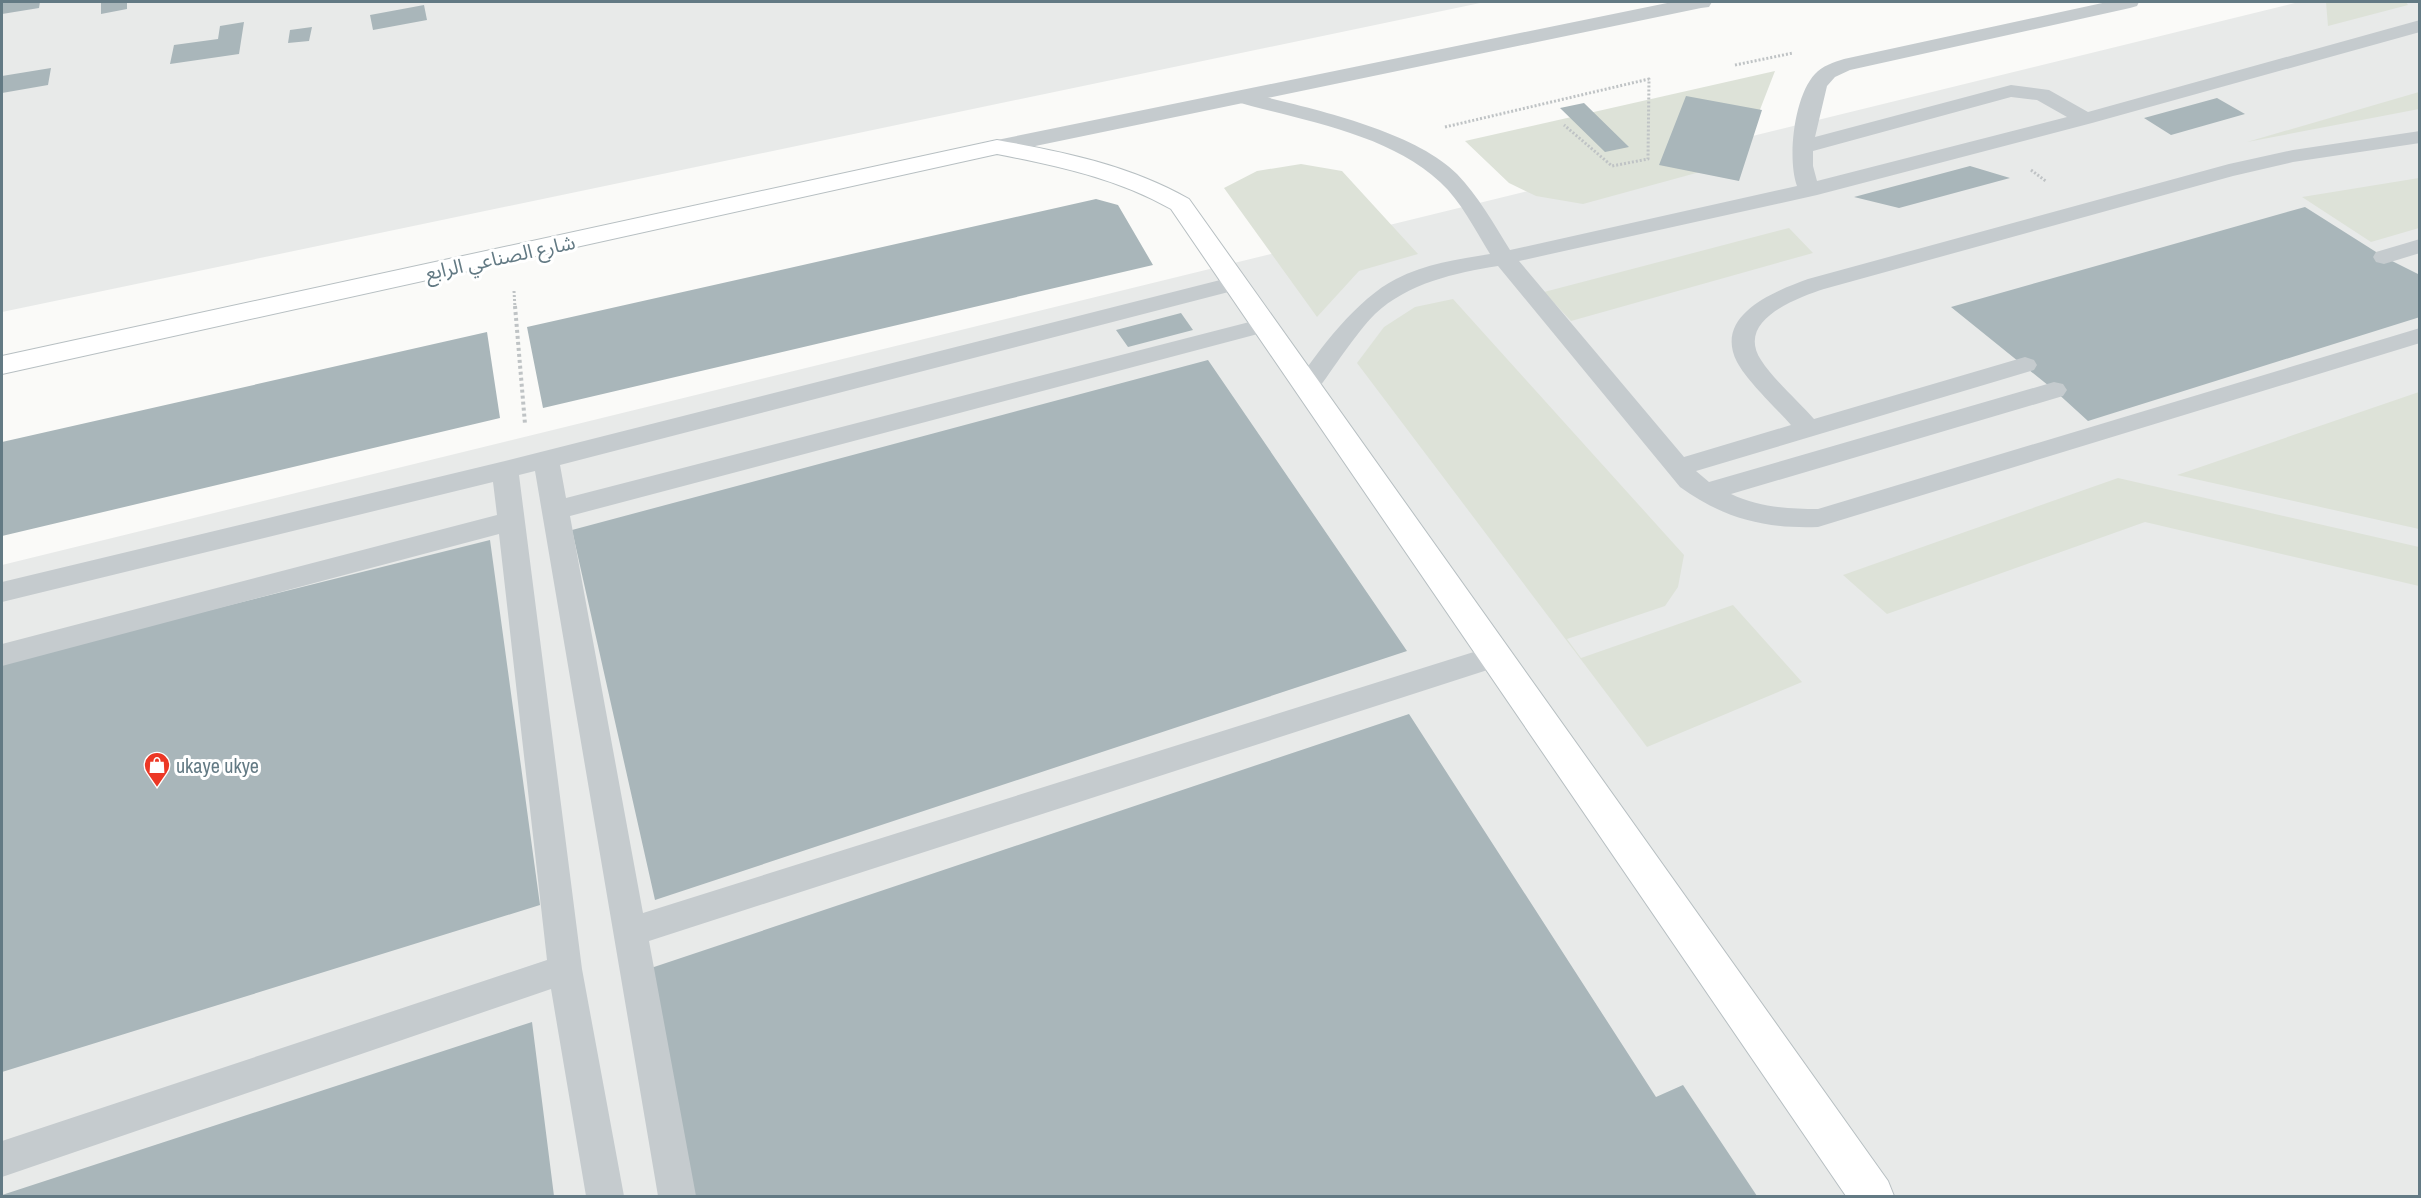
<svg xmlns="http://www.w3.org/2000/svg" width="2421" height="1198" font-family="'Archivo Narrow','Noto Sans Arabic',sans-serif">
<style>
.built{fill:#e8eae9}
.green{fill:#dde2d8}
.building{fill:#a9b6ba}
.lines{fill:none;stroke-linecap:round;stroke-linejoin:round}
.secondary-casing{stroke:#b7bfc2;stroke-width:2}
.path-far1{stroke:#bfc3c5;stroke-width:3;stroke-dasharray:2 2;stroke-linecap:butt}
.path{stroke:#bfc3c5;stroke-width:4;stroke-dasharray:3 3;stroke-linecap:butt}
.lane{fill:#c5cbce;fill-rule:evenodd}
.street{fill:#c5cbce;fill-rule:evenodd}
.secondary{fill:#fff;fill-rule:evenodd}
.labels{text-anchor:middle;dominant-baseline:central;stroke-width:6;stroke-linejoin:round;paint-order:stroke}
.street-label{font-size:20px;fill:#637a84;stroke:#fff}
.poi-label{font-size:20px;fill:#637a84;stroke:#fff;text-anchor:start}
</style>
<rect width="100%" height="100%" fill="#fafaf8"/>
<path class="built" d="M2,2H1485L2,312Z
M2299,2H2419V1196H2V565Z"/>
<path class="green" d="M2326,2H2406L2408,5L2328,26Z
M1775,71L1740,161L1583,204L1536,196L1509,183L1465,141Z
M2419,92V109L2247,142Z
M1301,164L1342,171L1418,254L1359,271L1317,317L1224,188L1257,171Z
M2419,178V228L2371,242L2302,197Z
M1789,228L1813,253L1571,321L1544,292Z
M1453,299L1684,555L1678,587L1665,606L1567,639L1581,658L1733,605L1802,682L1647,747L1357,363L1384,327L1415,307Z
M2419,392V529L2177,475Z
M2118,478L2419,547V586L2145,522L1887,614L1843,575Z"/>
<path class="building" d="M2,2H40L39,8L2,14Z
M110,2H127V9L101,14V3Z
M424,5L427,20L373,30L370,15Z
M244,22L239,54L170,64L174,45L218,39L220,26Z
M312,27L309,41L288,43L290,30Z
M51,68L48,85L2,93V76Z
M1686,96L1762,110L1739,181L1659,165Z
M2217,98L2245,114L2171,135L2144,118Z
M1584,103L1629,147L1605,152L1560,108Z
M1970,166L2010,178L1899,208L1854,197Z
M1096,199L1118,205L1153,265L543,408L527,327Z
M2305,207L2384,257L2420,275V317L2088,421L2054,390L1951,307Z
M1181,313L1193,330L1128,347L1116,330Z
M487,332L500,418L2,536V442Z
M1208,360L1407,651L655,900L572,530Z
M490,540L540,905L2,1072V662Z
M1409,714L1656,1097L1683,1085L1757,1196H691L645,970Z
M532,1022L554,1196H2V1195Z"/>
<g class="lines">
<g class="secondary-casing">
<path id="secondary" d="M997,140C1064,152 1129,165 1189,199L1888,1181L1894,1196H1846L1171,209C1116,178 1058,166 997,154L2,374V356Z"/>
</g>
<path class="path-far1" d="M1735,65L1793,53
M1445,127L1649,79L1648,159L1612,166L1564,125
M2031,170L2047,182
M514,291L515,308"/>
<path class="path" d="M515,306L525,424"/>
<path class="lane" d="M2107,2H2139L2137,6L2130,8L1850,70L1835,77L1827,86L1815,137L2011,85L2049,90L2088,112L2420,20V32L2092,123L1817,195L1519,261L1684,457L1791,425C1776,408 1747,381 1737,362C1713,315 1775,291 1808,279L2229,164L2293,150L2420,131V143L2293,162L2233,176L1824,289C1797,298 1735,320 1761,360C1773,379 1799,402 1814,419L2025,357L2034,360L2037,365L2034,370L1696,471L1709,482L2054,382L2063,384L2067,390L2063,396L1731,494C1759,507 1787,509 1818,509L2420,328V343L1818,527C1764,529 1723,518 1680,487L1498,266C1455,273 1408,283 1375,314C1356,333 1333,369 1316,392L1307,394L1298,392L1295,386C1317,351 1358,298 1396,279C1425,264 1458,259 1490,254C1475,230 1461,201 1440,182C1388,133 1300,120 1233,101L1230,97L1233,93L1240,91C1302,106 1413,129 1457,174C1478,196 1494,224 1510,250L1797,186C1787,159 1794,96 1815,74C1822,66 1834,62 1844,59ZM2011,97L2037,100L2067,117L1817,181L1813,166V151Z
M2420,239V253L2384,264L2376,262L2373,257L2376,252Z
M1236,276L1244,278L1248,283L1244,288L560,465L566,498L1265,318L1273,320L1277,325L1273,330L570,516L643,913L1496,645L1506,648L1511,656L1506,664L649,941L696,1196H658L535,471L519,475L582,969L624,1196H586L551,989L2,1177V1141L547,960L499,534L2,666V644L497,515L493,482L2,602V582L505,461Z"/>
<path class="street" d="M1672,2H1712L1709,7L1701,8L997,154L988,152L985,147L988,142L997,140Z"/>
<use href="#secondary" class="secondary"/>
</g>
<defs>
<g id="shop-pin" transform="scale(1.35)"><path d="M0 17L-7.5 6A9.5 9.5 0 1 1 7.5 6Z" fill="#ec3725" stroke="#fff"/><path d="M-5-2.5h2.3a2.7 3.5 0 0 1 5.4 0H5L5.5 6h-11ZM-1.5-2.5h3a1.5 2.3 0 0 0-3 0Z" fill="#fff"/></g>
</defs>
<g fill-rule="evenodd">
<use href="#shop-pin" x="157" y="765"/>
</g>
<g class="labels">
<g class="street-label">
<text transform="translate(500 257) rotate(-12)">شارع الصناعي الرابع</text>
</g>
<g class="poi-label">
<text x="176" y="765">ukaye ukye</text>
</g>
</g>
<rect width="2421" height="1198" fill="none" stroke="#637a84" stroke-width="6"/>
</svg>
